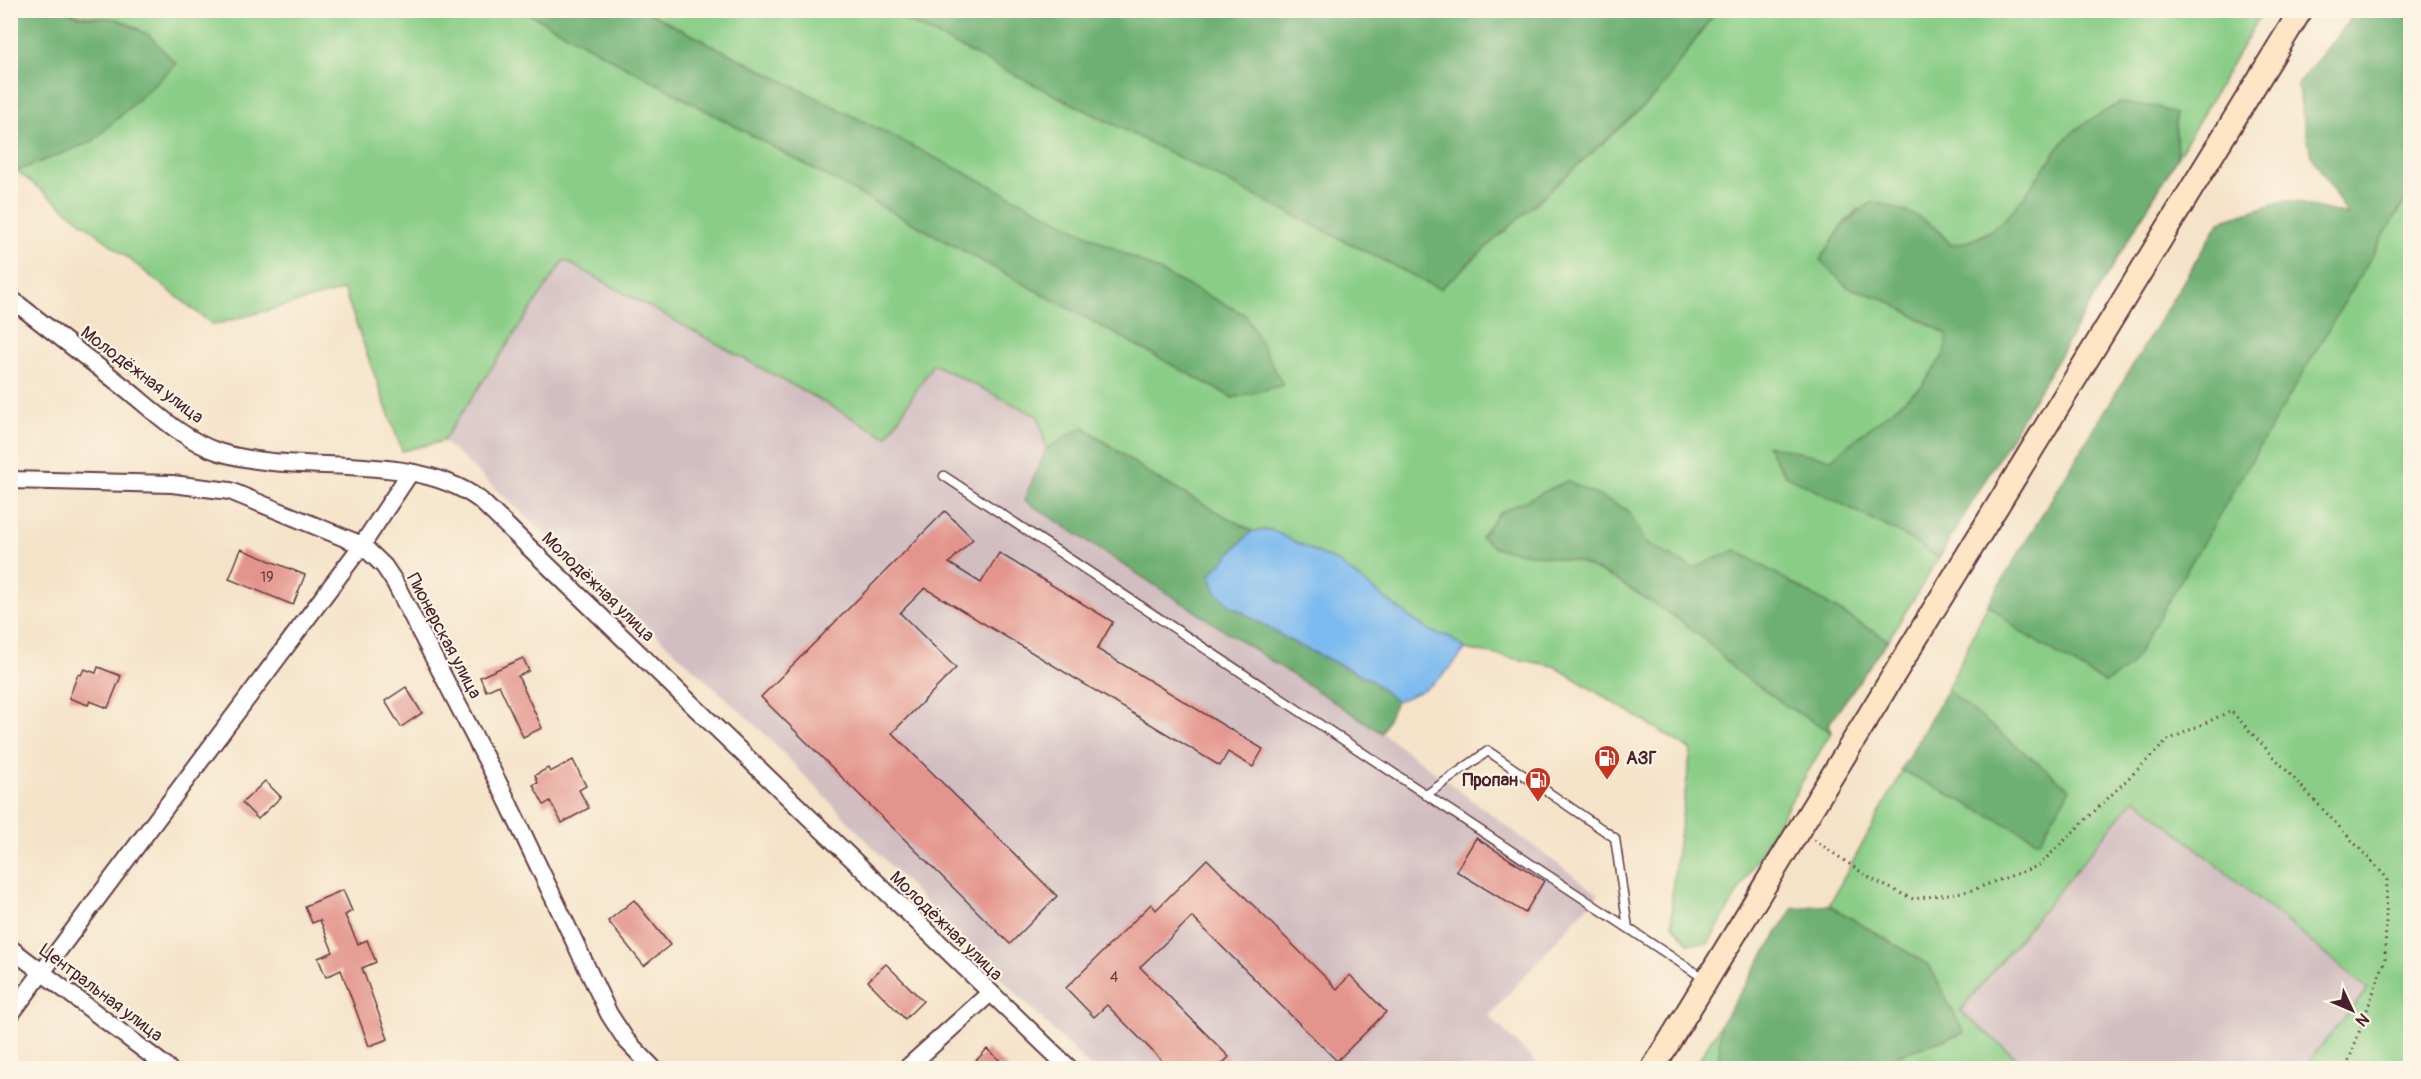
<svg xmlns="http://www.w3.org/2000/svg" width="2421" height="1079" font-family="Pangolin,sans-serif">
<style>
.industrial{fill:#d2bec1}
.green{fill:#89cd86;stroke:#6a7658;stroke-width:1.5}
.forest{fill:#6eb073;stroke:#5c684f;stroke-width:1.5}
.water{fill:#7bbaef;stroke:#626c8d;stroke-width:1.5}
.building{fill:#e3948c}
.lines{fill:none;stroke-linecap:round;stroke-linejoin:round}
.lane-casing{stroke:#643c43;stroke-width:11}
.street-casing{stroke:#643c43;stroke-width:20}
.secondary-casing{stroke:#643c43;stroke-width:26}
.path{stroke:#643c43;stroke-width:3;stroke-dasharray:1.5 4.5;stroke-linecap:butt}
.lane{stroke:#fff;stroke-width:8}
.street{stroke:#fff;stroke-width:16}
.secondary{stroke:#fee5c5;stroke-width:22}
.labels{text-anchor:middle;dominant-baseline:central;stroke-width:4.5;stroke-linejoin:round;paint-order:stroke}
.number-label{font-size:15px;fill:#703c43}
.street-label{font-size:18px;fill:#4a1f2b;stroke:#fcf5e5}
.poi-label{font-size:18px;font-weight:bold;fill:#4a1f2b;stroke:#fcf5e5;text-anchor:start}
</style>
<rect width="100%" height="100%" fill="#fcf5e5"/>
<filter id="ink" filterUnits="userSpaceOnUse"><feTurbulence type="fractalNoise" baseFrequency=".0167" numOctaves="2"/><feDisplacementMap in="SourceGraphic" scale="12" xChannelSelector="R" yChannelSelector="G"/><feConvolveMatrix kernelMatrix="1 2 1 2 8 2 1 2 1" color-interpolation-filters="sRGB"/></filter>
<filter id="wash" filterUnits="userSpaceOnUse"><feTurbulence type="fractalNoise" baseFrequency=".008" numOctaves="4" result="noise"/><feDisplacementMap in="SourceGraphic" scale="24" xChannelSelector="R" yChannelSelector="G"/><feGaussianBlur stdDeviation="1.35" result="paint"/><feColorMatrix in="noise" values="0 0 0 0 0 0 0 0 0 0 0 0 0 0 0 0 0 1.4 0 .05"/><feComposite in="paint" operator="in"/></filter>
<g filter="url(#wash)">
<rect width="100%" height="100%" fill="#f5e3c9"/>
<path class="industrial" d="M564,260L887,436L933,364L1039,417L1046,449L1024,501L1382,733L1598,894L1489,1016L1541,1068H1091L929,906L763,732L443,441Z
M2135,798L2369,989L2303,1068H2029L1960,1011Z"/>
<path class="green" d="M67,11H524L1233,398L1246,315L645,11H888L1440,289L1656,95L1716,11H2263L2177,158L2175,114L2067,137C2037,180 2008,238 1951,245L1936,227L1858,209L1844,223L1821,259L1847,287L1882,298L1947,334L1945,353L1923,385L1831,459L1767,446L1939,558L1888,640L1736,550L1693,569L1646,543L1627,510L1481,537L1495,548L1579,562L1615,579L1678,619L1708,642L1734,669L1788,707L1831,732L1708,944L1688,943L1672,924V888L1691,750L1554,666L1465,649L1450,637L1432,632L1271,530L1252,531L1156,478L1084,427L1046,449L1039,417L933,364L887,437L564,260L443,441L402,451L344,290L213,325L17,171L93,141L176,64C159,46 139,22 113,19C96,17 83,18 67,11Z
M2410,191V1068H2303L2368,989L2135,798L1960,1011L2029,1068H1894L1898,1055L1964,1033L1929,965L1829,905L1947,690L1988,604L2022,633L2398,213Z
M1720,1025L1719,1068H1694Z"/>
<path class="forest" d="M10,11H67L80,17L116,19L149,35L176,64L93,141L17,171L10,169Z
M524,11H645L1246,315L1283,385L1233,398Z
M888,11H1716L1656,95L1440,289Z
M2357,11H2410V17L2406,18L2410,24V191L2131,665L2105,683L2022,633L1988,604L2220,221L2286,200L2348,215L2311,155L2297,85Z
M2120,103L2157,107L2175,114L2177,158L1939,558L1901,534L1785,475L1766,445L1831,459L1923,385L1945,353L1947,334L1882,298L1847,287L1820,260C1836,236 1847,214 1874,202C1910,213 1926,215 1951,245C2010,239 2031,179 2066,139C2079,124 2103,113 2120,103Z
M1083,427L1156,478L1252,531L1210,575L1230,605L1296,644L1368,678L1396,701L1382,733L1024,500L1046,449Z
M1567,481L1628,510L1646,543L1693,568L1736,550L1888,640L1828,725L1831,732L1788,707L1734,669L1708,642L1678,619L1615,579L1579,562L1495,548L1481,537L1499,513Z
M1947,690L2070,789L2039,841L1901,770Z
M1829,905L1929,965L1964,1033L1898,1055L1894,1068H1719L1720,1025L1793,908Z"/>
<path class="water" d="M1271,530L1339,563L1416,622L1432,632L1450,637L1465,649C1445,677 1429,691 1396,701L1368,678L1296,644L1230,605L1216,592L1210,575L1252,531Z"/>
<g id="blocks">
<path class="building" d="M945,511L973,539L949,563L981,583L999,553L1113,622L1097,649L1263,749L1253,767L1228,752L1220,766L925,588L900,613L956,668L892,733L1057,896L1010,944L761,697Z
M241,549L305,575L293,605L229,579Z
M523,658L529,671L518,676L542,728L523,737L499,685L486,691L480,677Z
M98,667L121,676L108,708L90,701L88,705L69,698L78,674L81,675L84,669L96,673Z
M406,687L422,713L401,727L385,701Z
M573,760L586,786L579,790L589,808L562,823L550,801L544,805L533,785L538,783L535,775L548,768L550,772Z
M265,781L281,797L258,819L242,803Z
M1476,838L1544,881L1525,913L1456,871Z
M1207,859L1337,989L1350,975L1386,1012L1337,1061L1192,917L1140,967L1229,1057L1218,1068H1169L1107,1005L1094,1017L1066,988L1151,904L1156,910Z
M343,890L352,911L345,915L358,944L367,940L376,962L362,968L388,1039L369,1046L341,970L326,977L318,958L333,952L320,920L312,923L305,906Z
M634,900L670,945L644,966L608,921Z
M886,964L923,1001L905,1019L868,981Z
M987,1049L1008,1068H969Z"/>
</g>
</g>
<g filter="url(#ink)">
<use href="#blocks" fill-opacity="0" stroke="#643c43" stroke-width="1.5"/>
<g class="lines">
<g class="lane-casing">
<path id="lane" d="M944,476L1705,979
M1426,795L1488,751L1615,838L1628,928"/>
</g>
<g class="street-casing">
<path id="street" d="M10,298C50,329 89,360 129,391C156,413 185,441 219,452C298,477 411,449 480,500L1069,1068
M10,480L172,484L230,491L362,545L384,566L394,581L504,794L609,1014L626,1040L653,1068
M10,948L168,1068
M10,1015L362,545L410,473
M907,1068L989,994"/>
</g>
<g class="secondary-casing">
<path id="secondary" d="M1653,1068L2301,10"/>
</g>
<path class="path" d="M1814,840L1873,880L1913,899L1969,891L2038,866L2168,740L2231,711L2387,878L2385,960L2349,1060L2354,1068"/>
<use href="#lane" class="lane"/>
<use href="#street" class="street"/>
<use href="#secondary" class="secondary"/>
</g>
</g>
<defs>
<g id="fuel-pin" transform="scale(1.35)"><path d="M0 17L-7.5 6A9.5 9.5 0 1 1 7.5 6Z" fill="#c8321e" stroke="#fcf5e5"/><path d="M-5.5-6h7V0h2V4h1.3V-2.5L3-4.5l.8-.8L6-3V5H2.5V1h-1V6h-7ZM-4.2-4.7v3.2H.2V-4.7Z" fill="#fff"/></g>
</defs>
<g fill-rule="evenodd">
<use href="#fuel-pin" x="1607" y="758"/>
<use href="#fuel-pin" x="1538" y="780"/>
</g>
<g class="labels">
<g class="number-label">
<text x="267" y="577">19</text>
<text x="1114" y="977">4</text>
</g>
<g class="street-label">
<text transform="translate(142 375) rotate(37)">Молодёжная улица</text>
<text transform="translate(598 587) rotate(44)">Молодёжная улица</text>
<text transform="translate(444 636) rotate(62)">Пионерская улица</text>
<text transform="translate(946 926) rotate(44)">Молодёжная улица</text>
<text transform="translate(101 993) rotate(37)">Центральная улица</text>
</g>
<g class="poi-label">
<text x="1626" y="758">АЗГ</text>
<text x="1518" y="780" text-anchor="end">Пропан</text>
</g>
</g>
<rect width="2421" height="1079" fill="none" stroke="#fcf5e5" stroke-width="36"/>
<g transform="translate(2352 1010) rotate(134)" stroke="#fcf5e5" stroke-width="4.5" paint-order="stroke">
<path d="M0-4.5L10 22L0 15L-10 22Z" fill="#4a1f2b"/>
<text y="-9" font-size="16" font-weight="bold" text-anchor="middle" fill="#4a1f2b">N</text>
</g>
</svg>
